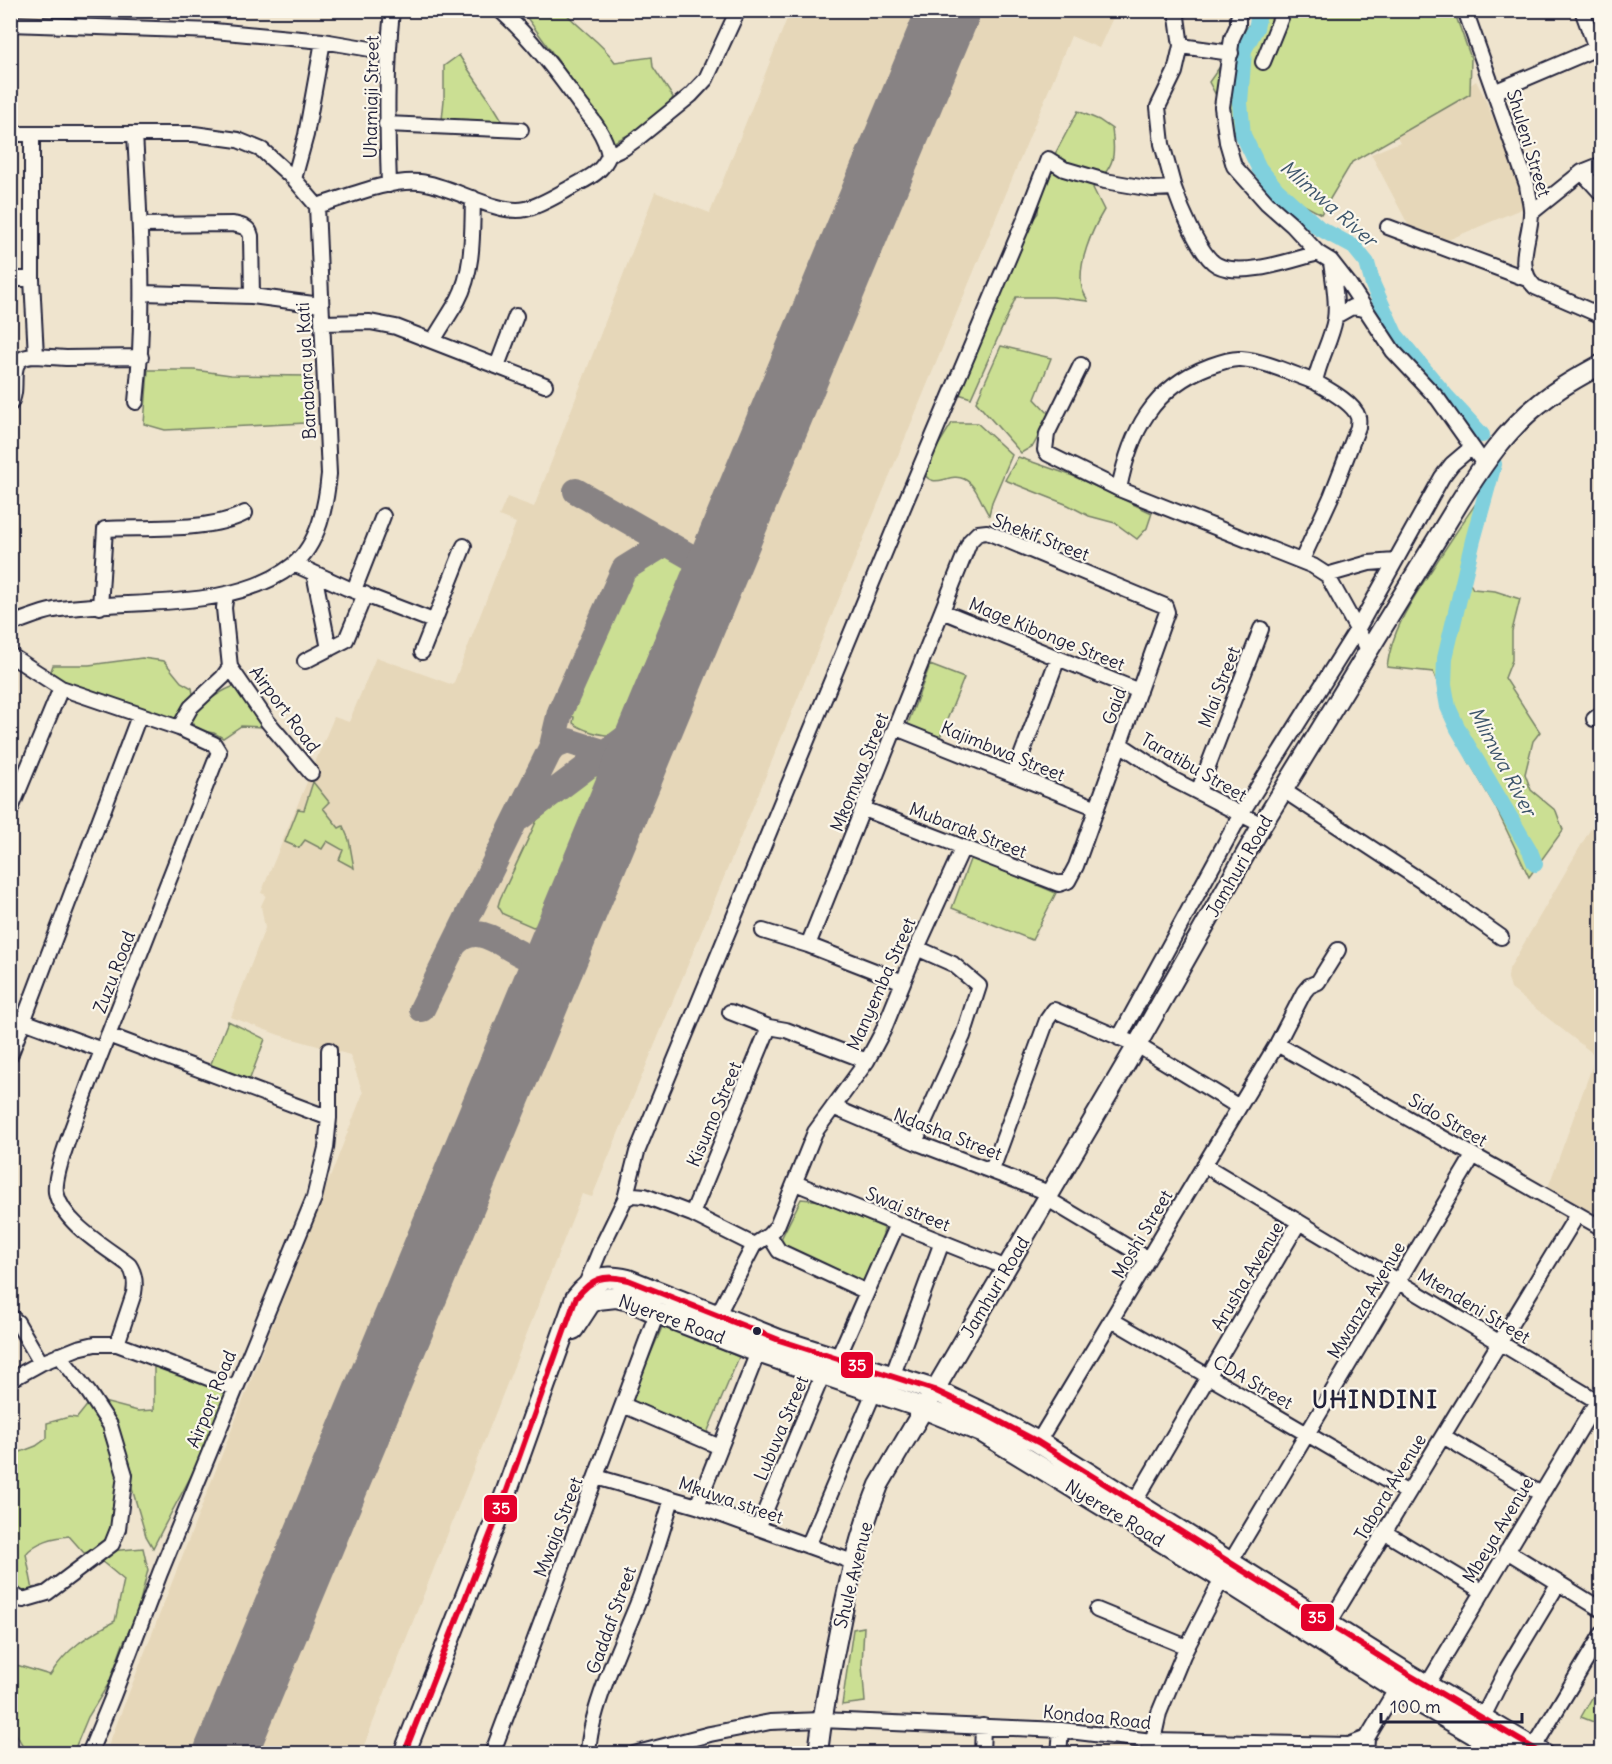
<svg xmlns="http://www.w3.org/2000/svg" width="1612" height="1764" font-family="Delius,sans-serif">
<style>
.built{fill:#e6d7b9}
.green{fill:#cbdf93;stroke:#768067;stroke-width:1.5}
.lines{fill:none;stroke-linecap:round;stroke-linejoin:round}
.river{stroke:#80d0dd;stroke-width:16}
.taxiway{stroke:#888384;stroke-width:26}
.runway{stroke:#888384;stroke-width:63}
.minor-casing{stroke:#22223b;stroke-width:18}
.major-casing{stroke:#22223b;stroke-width:22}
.highway-casing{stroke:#22223b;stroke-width:24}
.minor{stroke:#fbf7ec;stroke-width:14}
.major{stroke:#fbf7ec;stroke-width:18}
.highway{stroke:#fbf7ec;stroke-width:20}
.bus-1-casing{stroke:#fbf7ec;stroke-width:10}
.bus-1{stroke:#e4002b;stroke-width:6}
.bus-dot{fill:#22223b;stroke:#fbf7ec;stroke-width:2}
.labels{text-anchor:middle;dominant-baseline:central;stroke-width:4.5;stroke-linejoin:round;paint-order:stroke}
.street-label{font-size:18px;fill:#22223b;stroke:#fbf7ec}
.water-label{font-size:20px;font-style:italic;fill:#3e566c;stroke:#fbf7ec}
.district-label{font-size:24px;font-weight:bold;letter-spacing:1.5px;fill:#22223b;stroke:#fbf7ec}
.line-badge{stroke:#fbf7ec;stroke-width:2}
.badge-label{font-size:16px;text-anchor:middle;font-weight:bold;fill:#fff}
</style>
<rect width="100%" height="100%" fill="#efe4ce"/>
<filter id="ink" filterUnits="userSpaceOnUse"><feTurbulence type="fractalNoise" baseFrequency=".0167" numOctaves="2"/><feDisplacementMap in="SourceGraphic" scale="12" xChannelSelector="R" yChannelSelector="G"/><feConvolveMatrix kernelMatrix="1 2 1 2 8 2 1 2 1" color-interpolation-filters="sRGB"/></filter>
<g filter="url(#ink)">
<path class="built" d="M790,11H1116L1099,48L1071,36L592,1197L582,1194L361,1753L105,1754L363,1093L350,1055L279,1035L231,1017L265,928L261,906L266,895L261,893L334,717L349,722L376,657L453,685L516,523L499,516L507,497L534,507L655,192L710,213Z
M1476,81L1484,96L1528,206L1422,251L1371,154L1400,142L1397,137Z
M1601,811L1602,1199L1594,1212L1546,1193L1596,1056L1511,989L1508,978L1509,969Z"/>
<path class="green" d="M518,11H564C580,30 601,41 615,62L652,57L653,67L673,97C664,120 633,132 612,143L590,105L528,19Z
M1259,11H1454L1471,58L1470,94L1352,162L1321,214L1262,183L1209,82Z
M459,55C473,78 490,98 503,122L442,120L444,100V66Z
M1078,111L1099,120L1112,129C1116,158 1114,165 1093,188L1104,210C1092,230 1077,264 1082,288C1083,292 1086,297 1088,301L1053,297H1016L971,398L956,393L1029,225L1038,213L1040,188L1055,154Z
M1001,346L1051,358L1035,399L1050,415L1033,446L1021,453L976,402Z
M148,370H194L231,375L309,376L312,400L306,423L165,430L144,424Z
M952,423H977L1012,455L992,502L989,515C982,505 976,484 964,479C949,472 935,490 924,474L929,460Z
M1018,457L1073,476L1152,513L1147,528L1137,539L1115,523L1089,516L1068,505L1005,480Z
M1495,478C1488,512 1475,545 1468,580L1473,589L1495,591L1520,599L1512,631V660L1505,678L1540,732L1533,741L1525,774L1531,790L1556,811L1563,830L1529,877L1495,806L1468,760L1433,672L1387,667C1392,627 1415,596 1436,563C1455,534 1473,505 1495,478Z
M667,552C678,557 690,562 690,576L634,712L612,735C601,736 582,730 573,723L574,717L567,715L634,570Z
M142,658L164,661L181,682L192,688L194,700L178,720L148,713L49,677L53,665H89Z
M930,665L964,678L940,737L907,726Z
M235,686L262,718V727L241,726L223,738L214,733L196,730L192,721L199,705C213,700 220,690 235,686Z
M594,775L602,777L605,782L545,923L533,927L503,914L498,906L500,899L537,820Z
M313,782L329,802L323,808L339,828L343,826L349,840L354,868L339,860L343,850L327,841L322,849L305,840L299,848L285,842L298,809L304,810Z
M971,857L1056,893L1032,940L952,908Z
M228,1021L265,1039L249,1081L210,1066Z
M801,1199L822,1201L884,1228L883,1234L863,1284L778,1245Z
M663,1325L739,1357L707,1433L631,1400Z
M154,1363L209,1383L226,1393C210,1449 178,1497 153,1548L146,1536L123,1458L100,1401L138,1411L154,1410Z
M89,1403L110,1435L120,1472L110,1538L93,1551L84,1553L69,1536C55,1537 35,1542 26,1554L33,1590L29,1594L20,1595L11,1586L10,1456L36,1446L47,1438V1423L69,1417L77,1418Z
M143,1548L148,1570L137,1613L123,1644L109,1683L88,1717L73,1753H27L11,1725L10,1663L50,1675C68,1647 86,1637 115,1621L124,1580L100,1560L110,1551Z
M864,1627L862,1665L865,1702L842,1705L853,1629Z
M1601,1682V1725L1581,1717Z"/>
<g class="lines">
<path class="river" d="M1260,10L1256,28L1244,50L1240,103L1243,135L1259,168L1277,190L1319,228L1354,247L1367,263L1373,285L1395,334L1447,397L1482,435
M1494,464L1473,540L1445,658L1444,684L1448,707L1458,729L1530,851L1535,864"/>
<path class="taxiway" d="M576,491L717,572
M548,754L553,747L568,741L624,759L641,751
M519,818L644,724L660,706
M453,946C481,911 515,964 543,959C550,958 554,954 558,950
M422,1009L552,746L560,712L624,569L666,543"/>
<path class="runway" d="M225,1754L949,10"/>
<g class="minor-casing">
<path id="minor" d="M500,10C531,38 555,70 579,103C592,119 605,134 609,155
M1176,10L1181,46L1231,53
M1465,10L1527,185C1528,195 1532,205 1531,214C1530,240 1514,267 1535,287L1602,316
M1582,10L1596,48
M1238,18V25L1232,38L1222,107L1227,142L1234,166L1267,203L1292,225L1318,253
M10,24L214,31L323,41L388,52
M1263,62L1284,10
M1494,92L1602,46
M386,124L521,130
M10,134H194L238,140L262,150L294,179L317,206L329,474C326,505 319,544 293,565C232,613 127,598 54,610C39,613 24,620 10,624
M32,134V279L36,356L66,358L141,357
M135,134C140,224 146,312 136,402
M609,155L624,148L638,138L691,95L706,79L738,10
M1582,172L1602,194
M294,179L306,135L323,41
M389,185C387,126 386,69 392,10
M1174,188L1162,144L1158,107L1175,72L1181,46
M317,206C347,197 388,179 420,182C451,185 498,216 526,209C542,205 557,195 572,187C588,178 602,173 609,155
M1531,213L1582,172L1602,164
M140,225L233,224C242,226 249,227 251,236L252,296
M1388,227L1527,279
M10,279H32
M143,293L252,296L321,305
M1336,316L1352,307L1365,309
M322,323L370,322L396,327L545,385
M433,341C441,327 450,314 458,300C474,270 472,231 473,198
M1081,365L1047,434L1045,450L1048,454L1119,489L1313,566L1327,575L1369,651
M497,366L516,316
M10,404C22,386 2,356 36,356
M1119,489C1130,432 1153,387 1210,366C1218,363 1231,358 1241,359C1266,361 1292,374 1315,382
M1302,560L1331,497L1358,427C1358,424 1359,420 1358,417C1354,403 1327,389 1315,382C1319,360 1331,341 1335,319C1338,301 1333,279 1331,262
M294,564L347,588L433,621
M314,573L329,649
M1327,575L1369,563L1395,561
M354,590L383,516
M100,607L105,529C147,527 209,532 245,513
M942,611L1139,691
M422,652L464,546
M10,655L61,688L179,728L214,744L219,752C176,863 132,973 89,1084C81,1107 53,1171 56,1192C62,1223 106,1247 129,1265C135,1274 136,1282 134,1293L117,1344
M305,661L346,640L365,594
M230,667L268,722L311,773
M1594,719L1602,713
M179,728L191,707L223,677L230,667L224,608L226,594
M896,728L1097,808
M1120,744L1174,780L1262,825
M1014,775L1058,658
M1283,790L1432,888L1501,937
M1198,792L1261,629
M10,811L61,688
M763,931L808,945L903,982
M808,945L970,541L978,533L987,532L1165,606L1167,612L1076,866L1068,881L1059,884L864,809
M730,1012L769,1027L786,1030L867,1061
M10,1016L102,1050
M108,1035L329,1118
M1119,1038L1241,814L1358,628L1442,477L1452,464L1472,447
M1277,1044L1602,1228
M10,1056L139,716
M833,1107L915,1142L1049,1193
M915,1142L963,1036L979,986L953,964L917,948
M1204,1165L1602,1404
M992,1170L1047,1020L1054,1010L1137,1045L1239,1107
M795,1183L1007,1268
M1046,1198L1148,1259
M625,1199L637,1152L900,515L1025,219L1048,159L1064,169L1105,181L1152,189L1174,188C1180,206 1200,256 1217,265C1242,278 1292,260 1318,253L1331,261L1349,284L1393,351L1438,399L1484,464
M692,1214L769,1027
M769,1235L779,1251L867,1292L837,1360
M585,1287L601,1248L625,1199L633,1195L645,1196L692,1214L754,1245
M867,1292L897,1224
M10,1316L17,1322L41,1363
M717,1316L754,1245L769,1235L777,1226L815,1132L867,1061L883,1031L917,948L963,847
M1112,1320L1408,1493
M892,1377L942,1242
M10,1380L41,1363L78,1348L95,1344H117L235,1388
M623,1405L720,1447
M1443,1436L1541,1494
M1038,1442L1277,1044L1304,992L1309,986L1318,982L1338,950
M596,1477L697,1506L853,1562
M1134,1503L1299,1222
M697,1506L758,1352
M758,1528L822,1376
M1384,1532L1482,1591
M808,1546L874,1392
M1507,1551L1602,1610
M10,1591L17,1597L23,1600L47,1593L112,1544L118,1529L125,1475L110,1425L89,1393L59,1355
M1097,1610L1187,1647
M1328,1625L1577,1215
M1423,1692L1602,1393
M1482,1719L1508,1667L1558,1584
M1533,1749L1602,1634
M89,1754L113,1696L160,1573L314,1198L326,1148L329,1118V1050
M492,1754L657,1313
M588,1754C590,1709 620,1647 637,1605C651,1570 661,1534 672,1499
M634,1754L710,1734L770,1722L821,1720L1061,1730L1152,1741L1349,1745L1367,1738
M982,1754L983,1726
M1059,1754L1061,1730
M1150,1754L1159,1713L1183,1655L1230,1563L1473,1156
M1366,1754L1367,1738L1401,1681"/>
</g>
<g class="major-casing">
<path id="major" d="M818,1754C822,1714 830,1675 838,1636C848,1584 859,1534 879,1485L1137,1045L1262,825L1460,501C1482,466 1506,430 1539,404C1558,388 1580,376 1602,364"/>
</g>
<g class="highway-casing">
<path id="highway" d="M573,1329L590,1303L598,1299L616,1297L629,1300L657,1313L758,1352L923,1408L984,1433L1222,1578L1397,1689L1509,1754
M404,1754L500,1510L576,1298C592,1278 603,1274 628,1280L779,1340L934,1390L991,1417L1038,1442L1406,1673L1543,1754"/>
</g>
<use href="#minor" class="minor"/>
<use href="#major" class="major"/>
<use href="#highway" class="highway"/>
<g class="bus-1-casing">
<path id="bus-1" d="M404,1754L500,1510L576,1298C592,1278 603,1274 628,1280L779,1340L934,1390L991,1417L1038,1442L1406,1673L1543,1754"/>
</g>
<use href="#bus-1" class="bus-1"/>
</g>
</g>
<circle class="bus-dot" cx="757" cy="1331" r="5"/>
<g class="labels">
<g class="street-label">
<text transform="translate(371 97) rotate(-89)">Uhamiaji Street</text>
<text transform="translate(1529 143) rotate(73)">Shuleni Street</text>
<text transform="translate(306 371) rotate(-93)">Barabara ya Kati</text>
<text transform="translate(1041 537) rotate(21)">Shekif Street</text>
<text transform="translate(1047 634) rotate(22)">Mage Kibonge Street</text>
<text transform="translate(1219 687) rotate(-69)">Mlai Street</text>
<text transform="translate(1114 706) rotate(-70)">Gaid</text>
<text transform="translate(285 709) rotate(53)">Airport Road</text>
<text transform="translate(1003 751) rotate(22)">Kajimbwa Street</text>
<text transform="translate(1194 767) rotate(30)">Taratibu Street</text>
<text transform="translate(859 772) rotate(-68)">Mkomwa Street</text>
<text transform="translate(968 830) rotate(21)">Mubarak Street</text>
<text transform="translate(1239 866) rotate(-60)">Jamhuri Road</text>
<text transform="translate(114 972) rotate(-69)">Zuzu Road</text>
<text transform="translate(881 984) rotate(-66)">Manyemba Street</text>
<text transform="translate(714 1114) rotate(-67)">Kisumo Street</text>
<text transform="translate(1448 1120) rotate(30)">Sido Street</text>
<text transform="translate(948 1134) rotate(21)">Ndasha Street</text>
<text transform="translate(908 1209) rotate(22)">Swai street</text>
<text transform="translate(1142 1234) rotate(-59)">Moshi Street</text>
<text transform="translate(1247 1276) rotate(-59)">Arusha Avenue</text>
<text transform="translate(995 1287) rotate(-59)">Jamhuri Road</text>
<text transform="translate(1366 1300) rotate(-59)">Mwanza Avenue</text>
<text transform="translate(1474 1306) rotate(31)">Mtendeni Street</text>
<text transform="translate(672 1319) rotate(20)">Nyerere Road</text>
<text transform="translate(1253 1382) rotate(30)">CDA Street</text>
<text transform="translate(211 1399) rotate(-68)">Airport Road</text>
<text transform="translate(781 1428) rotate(-67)">Lubuva Street</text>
<text transform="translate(1390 1487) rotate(-59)">Tabora Avenue</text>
<text transform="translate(731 1500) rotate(19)">Mkuwa street</text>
<text transform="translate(1115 1513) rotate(31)">Nyerere Road</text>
<text transform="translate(558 1527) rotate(-69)">Mwaja Street</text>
<text transform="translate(1498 1530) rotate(-59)">Mbeya Avenue</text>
<text transform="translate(853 1575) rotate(-76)">Shule Avenue</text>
<text transform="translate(611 1620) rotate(-70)">Gaddaf Street</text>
<text transform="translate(1097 1717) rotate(6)">Kondoa Road</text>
</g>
<g class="water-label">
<text transform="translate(1329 203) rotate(41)">Mlimwa River</text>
<text transform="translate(1503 761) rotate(62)">Mlimwa River</text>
</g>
<g class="district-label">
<text x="1375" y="1399">UHINDINI</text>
</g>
</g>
<g class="line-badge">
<rect x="840" y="1351" width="34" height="28" rx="6" fill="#e4002b"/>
<rect x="483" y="1494" width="35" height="29" rx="6" fill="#e4002b"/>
<rect x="1300" y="1603" width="35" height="29" rx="6" fill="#e4002b"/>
</g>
<g class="badge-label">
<text x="857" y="1371">35</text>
<text x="501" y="1514">35</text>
<text x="1317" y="1623">35</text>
</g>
<rect width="1612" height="1764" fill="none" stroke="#fbf7ec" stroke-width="36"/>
<rect x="18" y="18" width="1576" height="1728" fill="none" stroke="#22223b" stroke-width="2" filter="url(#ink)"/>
<path d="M1381 1713v9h141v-9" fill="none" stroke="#22223b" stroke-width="3"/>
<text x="1390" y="1713" font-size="18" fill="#22223b" stroke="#fbf7ec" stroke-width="4.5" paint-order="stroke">100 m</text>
</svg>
